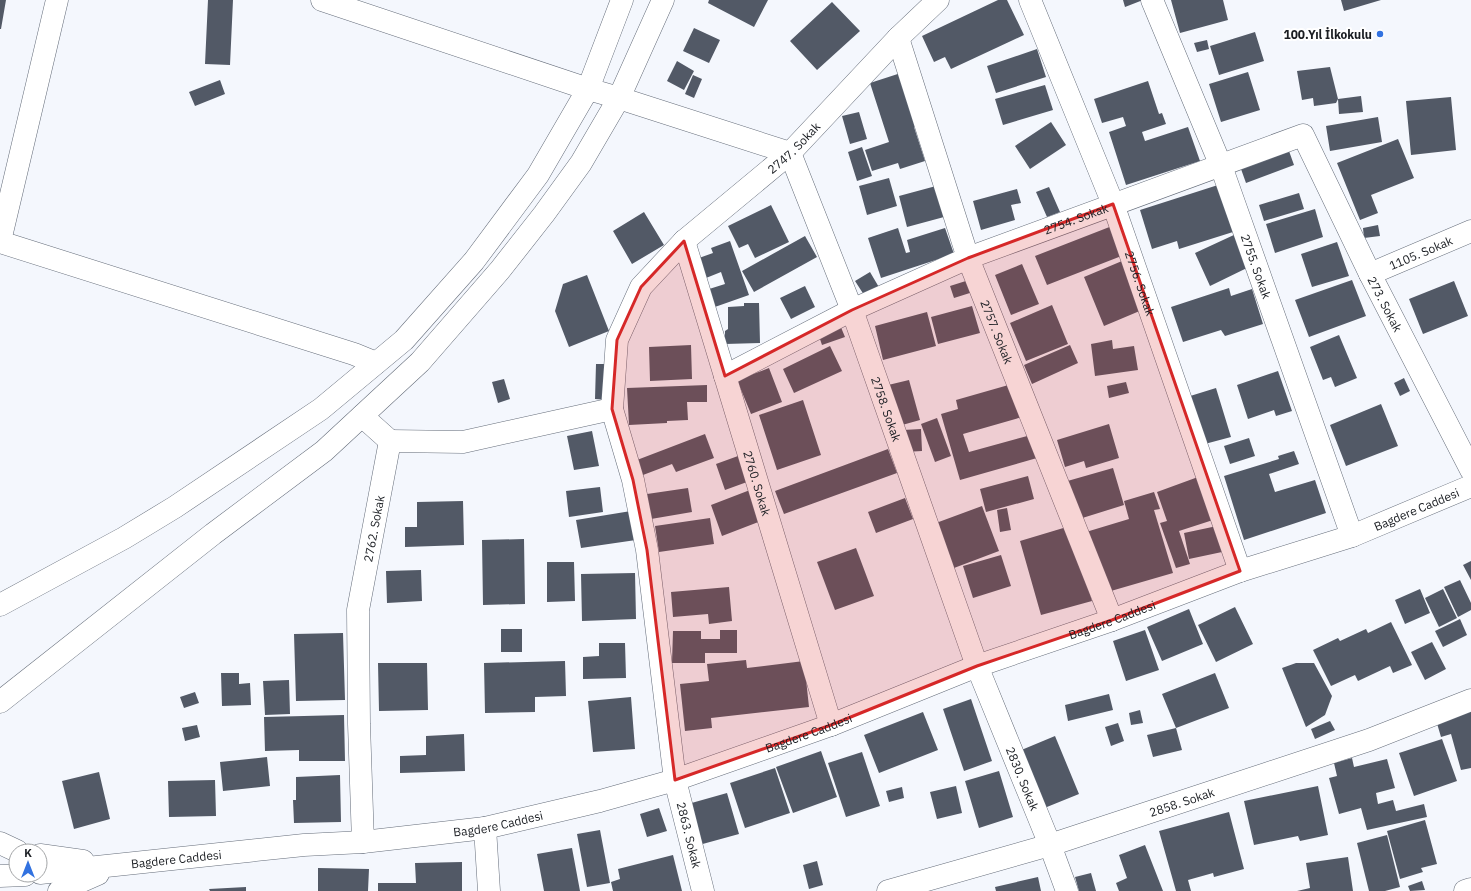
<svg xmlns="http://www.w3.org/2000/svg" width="1471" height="891" font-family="'IBM Plex Sans',sans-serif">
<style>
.building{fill:#525966}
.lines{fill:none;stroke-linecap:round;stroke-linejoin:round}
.minor-casing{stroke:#656d7a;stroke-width:23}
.major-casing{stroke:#656d7a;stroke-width:23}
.minor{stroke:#fff;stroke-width:22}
.major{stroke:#fff;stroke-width:22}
.marked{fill:#d62828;fill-opacity:0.2;stroke:#d62828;stroke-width:3;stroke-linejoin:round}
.poi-dot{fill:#3272e0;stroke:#fff;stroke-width:1.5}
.labels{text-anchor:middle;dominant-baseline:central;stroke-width:4;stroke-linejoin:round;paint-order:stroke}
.poi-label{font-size:12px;font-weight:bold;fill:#1a1d22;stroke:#fff;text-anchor:end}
.street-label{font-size:12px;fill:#1a1d22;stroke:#fff}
</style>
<rect width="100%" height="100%" fill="#f4f7fd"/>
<path class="building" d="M0,0H6L1,29H0Z
M208,0H233L230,65L205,64Z
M709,0H768L754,27L708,3Z
M998,0H1007L1024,35L951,69L945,57L934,62L922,36Z
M1123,0H1143L1125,7Z
M1171,0H1223L1228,20L1180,33Z
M1341,0H1381L1344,11Z
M832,2L860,31L817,70L790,41Z
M694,28L720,40L709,63L683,51Z
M1255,32L1264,61L1219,75L1210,46Z
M1207,40L1209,49L1197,52L1194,43Z
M1037,49L1046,77L996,93L987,66Z
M677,61L694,71L684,90L667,81Z
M1330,67L1338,99L1336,103L1314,106L1313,98L1302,100L1297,71Z
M907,71L925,124L914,127L925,161L900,169L898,163L872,171L865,150L889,142L870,83Z
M1248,72L1260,110L1221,122L1209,84Z
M693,75L702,79L694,98L685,94Z
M220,80L225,94L195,106L189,92Z
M1148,81L1159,114L1162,113L1166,124L1142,132L1145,141L1188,127L1200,161L1126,185L1109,132L1126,126L1123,117L1102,123L1094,99Z
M1045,85L1053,110L1003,125L995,99Z
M1361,96L1363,112L1339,114L1338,99Z
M1451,97L1456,150L1411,155L1406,101Z
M859,112L867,139L850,144L842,116Z
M1378,117L1382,142L1330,151L1326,126Z
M1051,122L1066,145L1030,169L1015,146Z
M1398,139L1414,178L1371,195L1378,213L1360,220L1337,163Z
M862,147L872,176L857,181L848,152Z
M1289,151L1294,165L1246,183L1241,169Z
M889,178L897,206L867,215L859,186Z
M1218,185L1233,232L1179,249L1177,241L1152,249L1140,210Z
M936,186L944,217L907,227L899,196Z
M1049,187L1060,212L1047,217L1036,192Z
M1017,189L1021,203L1011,205L1015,220L981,230L973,201Z
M1299,193L1304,209L1264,221L1259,205Z
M771,205L789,242L755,258L748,244L739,248L728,226Z
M1315,209L1323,237L1275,253L1266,224Z
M644,212L664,245L632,264L613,231Z
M1378,225L1380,236L1364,238L1363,228Z
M1112,226L1124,255L1047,285L1035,256Z
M898,228L906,253L910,252L907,240L945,228L954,254L881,278L868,238Z
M1236,234L1251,266L1210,286L1195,253Z
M805,236L817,257L754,292L742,271Z
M730,241L749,295L712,308L706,290L725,284L721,272L706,278L699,258L713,253L711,248Z
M1337,242L1349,276L1312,287L1301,254Z
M1122,261L1142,310L1104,326L1084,277Z
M1022,264L1039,304L1011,315L995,275Z
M870,272L880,289L866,298L855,281Z
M587,275L609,331L569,347L555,311L563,284Z
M969,280L973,292L954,298L950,286Z
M1352,280L1366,316L1309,337L1295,300Z
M1454,281L1468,316L1423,334L1409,299Z
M805,286L815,307L791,319L780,298Z
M1229,288L1231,296L1252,289L1263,324L1225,336L1221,330L1183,342L1171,307Z
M744,303H759L760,343L725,344V331L728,329V307L744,306Z
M1052,305L1068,344L1026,361L1010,323Z
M972,306L980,333L938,344L931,317Z
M927,312L936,346L883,360L875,326Z
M840,325L845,337L822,345L818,333Z
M1339,335L1357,378L1335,387L1331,377L1323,380L1310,347Z
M1112,340L1113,349L1134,346L1138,370L1095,376L1091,344Z
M691,345L692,379L650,381L649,347Z
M1070,345L1078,363L1032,384L1024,365Z
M830,346L842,371L794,393L783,369Z
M596,364H608V400L595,399Z
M769,368L782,402L751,414L737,380Z
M1278,371L1292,411L1276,416L1274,410L1248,419L1237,385Z
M1404,378L1410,391L1400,396L1394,383Z
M504,379L510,399L498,403L492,382Z
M909,380L920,420L895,427L884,386Z
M1126,382L1129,393L1109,398L1107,386Z
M1012,384L1022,417L963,434L969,452L1031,435L1037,458L960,480L941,414L958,409L956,400Z
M707,385V402H687L688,420L667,421V423L629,425L627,388Z
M1216,388L1231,437L1201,445L1187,397Z
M803,400L821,455L777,470L759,415Z
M1381,404L1398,446L1346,466L1330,425Z
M937,418L951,456L935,462L921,424Z
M1109,424L1119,458L1086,468L1084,461L1065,467L1057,440Z
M921,429L922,451L905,452L903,430Z
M592,431L599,466L574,470L567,436Z
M705,434L714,458L676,472L672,464L643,475L637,460Z
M1249,438L1255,456L1230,464L1224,446Z
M888,449L897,473L784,514L775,491Z
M1294,451L1299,464L1269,474L1275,492L1315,480L1326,513L1244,540L1224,476L1279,459L1278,456Z
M738,456L747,482L725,490L716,464Z
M1113,468L1124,505L1076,520L1064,482Z
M1028,476L1034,499L986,512L980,489Z
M1198,477L1213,520L1179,531L1190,564L1176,568L1160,523L1167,521L1157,492Z
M600,487L603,512L569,517L566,491Z
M688,488L692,512L651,519L647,494Z
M750,490L761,521L722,536L711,505Z
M1154,492L1160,509L1154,510L1173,573L1104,593L1086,532L1129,519L1124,501Z
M905,498L913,519L876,533L868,512Z
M463,501L464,545L405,547V527H417V502Z
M982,506L999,551L954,568L936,523Z
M1007,508L1011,530L1000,532L997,510Z
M631,511L636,540L581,548L576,520Z
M710,518L714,544L659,552L655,526Z
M1070,526L1092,601L1041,615L1020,541Z
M1217,526L1222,552L1189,559L1184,533Z
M524,539L525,604L483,605L482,540Z
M856,548L874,596L835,610L817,562Z
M1001,555L1011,586L973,598L963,566Z
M1471,561V580L1463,565Z
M547,562H574L575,601L547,602Z
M421,570L422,601L387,603L386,571Z
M635,573L636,619L582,621L581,574Z
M1460,580L1471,603V610L1458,617L1444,587Z
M729,587L732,621L709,624L708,614L673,617L671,592Z
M1420,589L1430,613L1405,624L1395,600Z
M1443,589L1457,618L1439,627L1425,598Z
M1235,607L1253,644L1216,662L1198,625Z
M1189,609L1203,644L1162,661L1147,627Z
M1460,619L1467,635L1443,647L1435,631Z
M1391,622L1412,665L1393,673L1390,666L1358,681L1355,675L1331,686L1313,650L1338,638L1340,641L1366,629L1368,633Z
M501,629H522V652H501Z
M720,630H737V653H705V663H672L673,631H701V639H720Z
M1145,630L1159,670L1126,681L1113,641Z
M343,633L345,700L296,701L294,634Z
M1432,642L1446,669L1425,680L1411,652Z
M599,643H625L626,678L583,679V657L599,656Z
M746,660L747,668L804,661L809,707L711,718L712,728L685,731L680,684L709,681L707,664Z
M565,661L566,696L535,697V712L485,713L484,663Z
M378,663H427L428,710L379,711Z
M1296,663H1314L1332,696L1325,715L1306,727L1282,668Z
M221,673H239V684L250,683L251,705L222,706Z
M1215,673L1229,708L1176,728L1162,694Z
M289,680L290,714L265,715L263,681Z
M195,692L199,703L184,708L180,697Z
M1109,694L1113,710L1068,721L1065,705Z
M631,697L635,749L593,752L588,701Z
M971,699L992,761L964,771L943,709Z
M1140,710L1143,723L1131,725L1129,713Z
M1471,711V768L1461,770L1451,734L1441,737L1436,720Z
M923,712L938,750L879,773L864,735Z
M344,715L345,761H299V750L265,751L264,717Z
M1330,721L1335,730L1315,739L1311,729Z
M1118,723L1124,741L1111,746L1105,727Z
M197,725L200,737L185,741L182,728Z
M1176,728L1182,750L1153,757L1147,735Z
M464,734L465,771L400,773V756L426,755V736Z
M1055,736L1079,794L1037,811L1014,753Z
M1442,739L1457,781L1414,796L1399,753Z
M821,751L837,797L793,813L776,767Z
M862,752L880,806L846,817L828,763Z
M267,757L270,786L223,791L220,762Z
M1352,758L1354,767L1387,759L1395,788L1376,793L1378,804L1393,800L1396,811L1424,804L1427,817L1367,830L1361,808L1339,814L1329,778L1337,776L1334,763Z
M775,768L790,813L745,828L730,783Z
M999,771L1013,817L979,828L965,781Z
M99,772L110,819L74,829L62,781Z
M340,775L341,822L294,823L293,800H296V777Z
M215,780L216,816L169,817L168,781Z
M956,786L962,813L937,819L930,792Z
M1318,786L1328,835L1300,841L1298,836L1254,845L1244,801Z
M902,787L904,798L889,802L886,791Z
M727,793L739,834L699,845L688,804Z
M659,808L667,831L647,837L640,814Z
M1229,812L1244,869L1214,877L1213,873L1188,880L1191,891H1176L1159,831Z
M1425,820L1437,864L1421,868L1423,872L1400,879L1387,831Z
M600,830L610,883L587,887L577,834Z
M1387,835L1400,887L1385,891H1369L1357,843Z
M1145,845L1163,891H1119L1116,883L1127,878L1119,855Z
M572,848L580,891H544L537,854Z
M673,855L682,891H613L611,882L620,879L618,869Z
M1348,857L1353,891H1297L1310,888L1306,863Z
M817,861L823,885L809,889L803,865Z
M462,862V891H378V883H416L415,863Z
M318,868L369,869L368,891H318Z
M1091,873L1096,891H1079L1075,877Z
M1038,877L1041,891H996L995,887Z
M1422,881L1425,890L1410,891L1408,886Z
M246,887V891H210L209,889Z"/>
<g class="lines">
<g class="minor-casing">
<g id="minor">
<path id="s1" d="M322,0L588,89L619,98L790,153L852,310L977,666L1050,845L1067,891"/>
<path id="s2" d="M1030,0L1113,204L1240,571"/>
<path id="s3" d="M1152,0L1221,166L1352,536"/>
<path id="s4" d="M898,38L968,258L1112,620"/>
<path d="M0,241L57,0"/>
<path id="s5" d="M684,241L831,725"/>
<path d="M0,242L354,354L376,363"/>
<path id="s6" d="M1370,274L1471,231"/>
<path id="s7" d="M725,376L852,310L968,258L1303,135L1370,274L1471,470"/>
<path d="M362,416L390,441"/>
<path d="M485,828L489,891"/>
<path id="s8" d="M363,842L359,724L358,610L390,441L463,442L612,409"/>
<path id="s9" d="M703,891L675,780L647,550L633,480L612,409L617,340L641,287L684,241L790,153L898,38L938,0"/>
<path id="s10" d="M888,891L1050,845L1369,740L1471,700"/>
<path d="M1465,891L1471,889"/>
</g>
</g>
<g class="major-casing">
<g id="major">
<path d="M0,605L124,538L175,507L321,409L404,340L474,261L538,175L588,89L622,0"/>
<path d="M0,702L213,534L324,451L420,362L500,270L544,214L581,163L619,98L663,0"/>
<path d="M0,843L17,851"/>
<path d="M40,855L83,861"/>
<path id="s11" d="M40,873L304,845L363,842L485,828L600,801L675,780L831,725L977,666L1112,620L1240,571L1352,536L1471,486"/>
<path d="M0,876L25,875"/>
<path d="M59,891L98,874"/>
</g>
</g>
<use href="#minor" class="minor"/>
<use href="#major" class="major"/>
</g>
<path class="marked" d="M1113,204L1240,571L1112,620L977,666L831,725L675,780L647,550L633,480L612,409L617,340L641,287L684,241L725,376L852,310L968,258Z"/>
<circle class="poi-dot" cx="1380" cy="34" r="4"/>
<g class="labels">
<g class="poi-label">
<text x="1372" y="34">100.Yıl İlkokulu</text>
</g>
<g class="street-label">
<text stroke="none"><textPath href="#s9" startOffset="826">2747. Sokak</textPath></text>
<text stroke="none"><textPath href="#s7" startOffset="385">2754. Sokak</textPath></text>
<text stroke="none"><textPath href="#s6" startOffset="55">1105. Sokak</textPath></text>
<text stroke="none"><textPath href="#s3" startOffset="286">2755. Sokak</textPath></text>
<text stroke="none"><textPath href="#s2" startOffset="304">2756. Sokak</textPath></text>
<text stroke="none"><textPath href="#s7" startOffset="815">273. Sokak</textPath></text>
<text stroke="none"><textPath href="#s4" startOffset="310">2757. Sokak</textPath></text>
<text stroke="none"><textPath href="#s1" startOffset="766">2758. Sokak</textPath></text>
<text stroke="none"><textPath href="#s5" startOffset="253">2760. Sokak</textPath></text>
<text stroke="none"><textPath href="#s11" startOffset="1433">Bagdere Caddesi</textPath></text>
<text stroke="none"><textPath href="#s8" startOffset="315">2762. Sokak</textPath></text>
<text stroke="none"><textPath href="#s11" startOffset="1109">Bagdere Caddesi</textPath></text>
<text stroke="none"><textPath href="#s11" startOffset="785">Bagdere Caddesi</textPath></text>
<text stroke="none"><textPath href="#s1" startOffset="1160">2830. Sokak</textPath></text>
<text stroke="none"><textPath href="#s10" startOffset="307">2858. Sokak</textPath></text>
<text stroke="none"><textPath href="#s11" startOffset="461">Bagdere Caddesi</textPath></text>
<text transform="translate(689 835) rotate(76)">2863. Sokak</text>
<text stroke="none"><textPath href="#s11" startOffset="137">Bagdere Caddesi</textPath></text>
</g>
</g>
<g transform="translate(28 863)"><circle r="19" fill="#ffffff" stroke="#a3a5a7"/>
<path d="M0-3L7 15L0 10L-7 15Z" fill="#3272e0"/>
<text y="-6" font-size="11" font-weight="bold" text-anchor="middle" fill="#1a1d22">K</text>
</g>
</svg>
